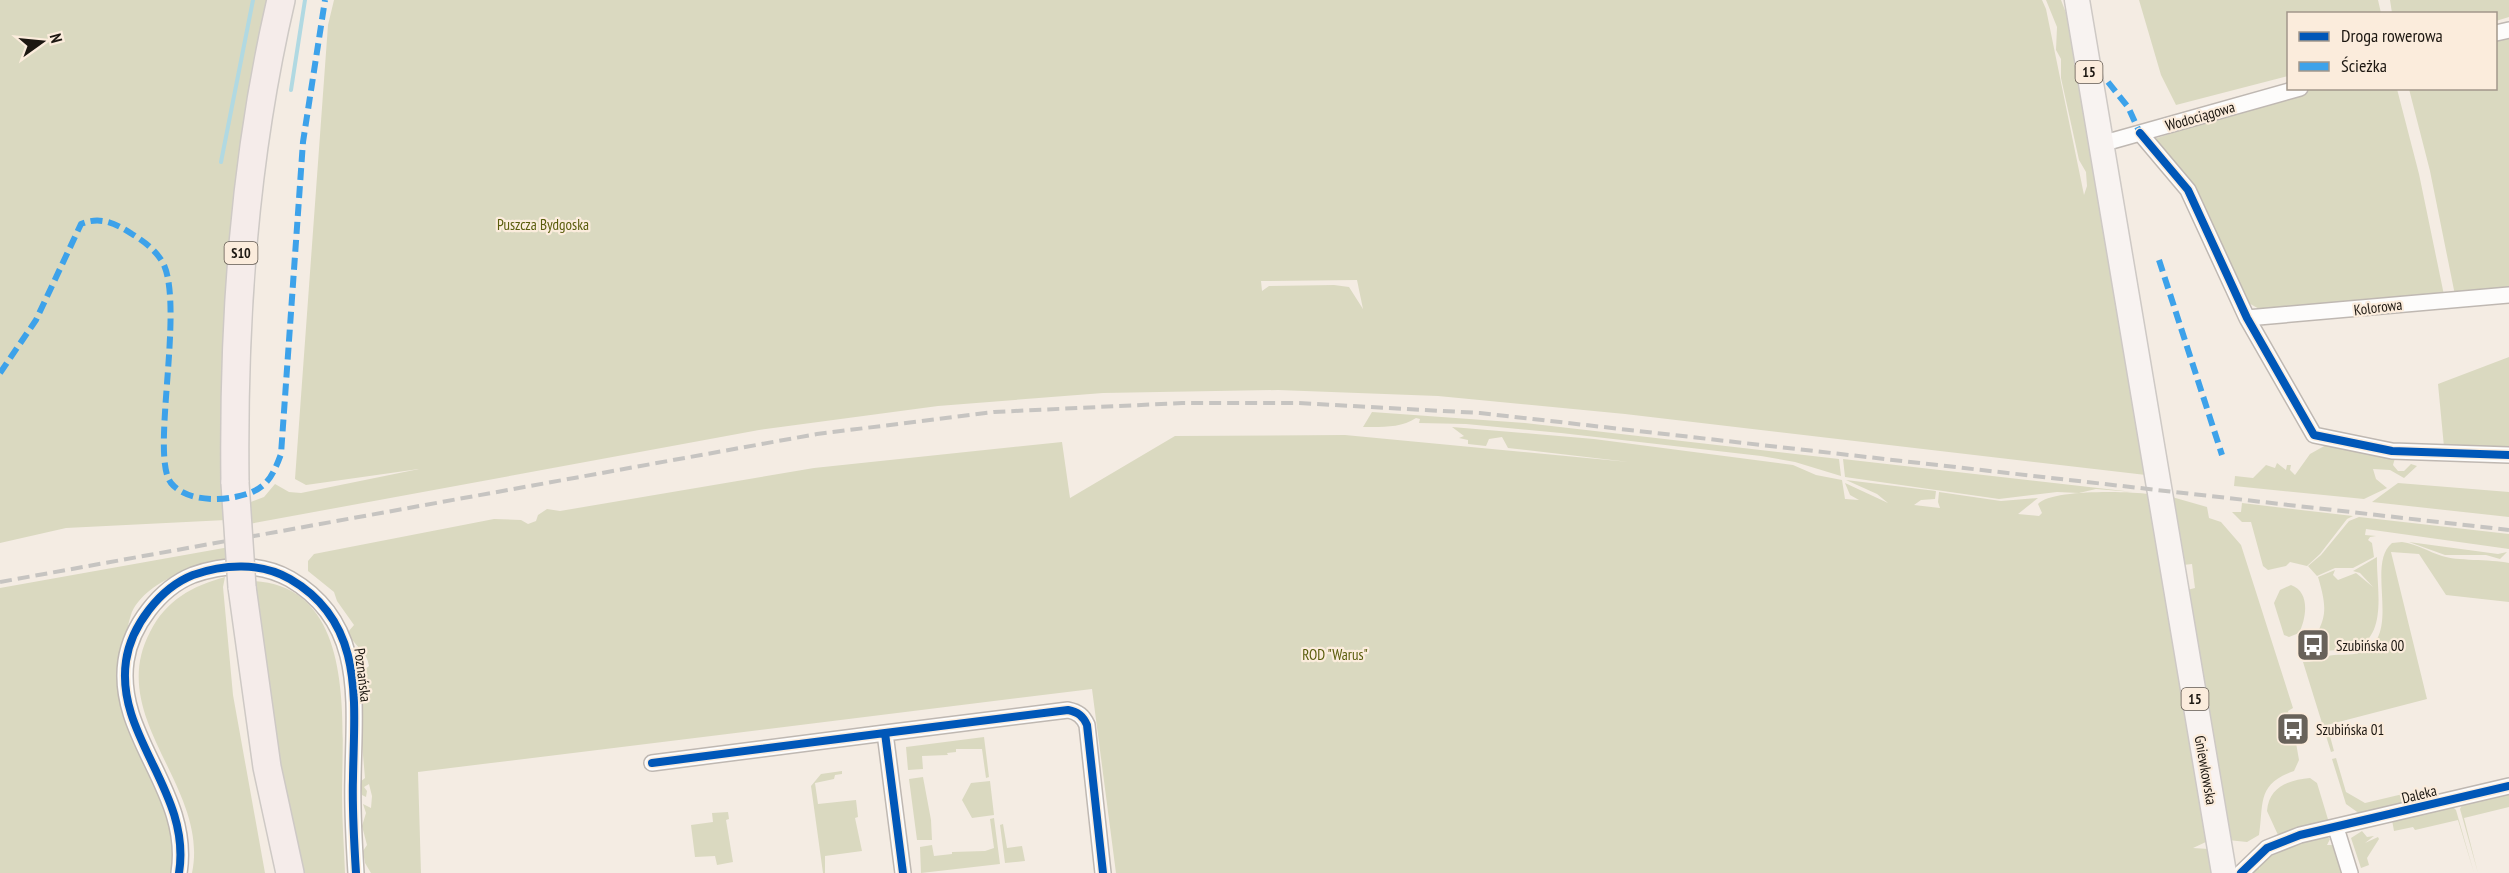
<svg xmlns="http://www.w3.org/2000/svg" width="2509" height="873" font-family="'PT Sans Narrow',sans-serif">
<style>
.green{fill:#dad9c0;fill-rule:evenodd}
.lines{fill:none;stroke-linecap:round;stroke-linejoin:round}
.stream{stroke:#b1d9e2;stroke-width:4}
.street-casing{stroke:#bfb8b2;stroke-width:18}
.primary-casing{stroke:#cec9c5;stroke-width:27}
.highway-casing{stroke:#cec9c5;stroke-width:30}
.street{stroke:#fdfcfb;stroke-width:15}
.primary{stroke:#f8f3f1;stroke-width:24}
.highway{stroke:#f5ecea;stroke-width:27}
.rail{stroke:#c6c4c1;stroke-width:4;stroke-dasharray:12 6;stroke-linecap:butt}
.highway-bridge-casing{stroke:#cec9c5;stroke-width:30;stroke-linecap:butt}
.highway-bridge{stroke:#f5ecea;stroke-width:27}
.quiet{stroke:#3da2ea;stroke-width:6;stroke-dasharray:12 6;stroke-linecap:butt}
.cycleway-casing{stroke:#fbecdc;stroke-width:11}
.cycleway{stroke:#0057b8;stroke-width:8}
.labels{text-anchor:middle;dominant-baseline:central;stroke-width:4.5;stroke-linejoin:round;paint-order:stroke}
.shield{fill:#fbecdc;stroke:#5f574e;stroke-width:1.5}
.shield-label{font-size:14px;font-weight:bold;fill:#1c1711}
.street-label{font-size:15px;fill:#1c1711;stroke:#fbecdc}
.park-label{font-size:15px;fill:#595c0b;stroke:#fbecdc}
.poi-label{font-size:15px;fill:#1c1711;stroke:#fbecdc;text-anchor:start}
</style>
<rect width="100%" height="100%" fill="#f4ece3"/>
<path class="green" d="M0,0H271L226,520L66,528L0,543Z
M334,0H2042L2046,9L2084,195L2087,186L2086,172L2079,160L2061,78V59L2056,50L2057,27L2046,0H2061L2068,18L2146,475L1625,414L1438,396L1278,390L1103,393L938,406L759,430L249,524L248,503L264,497L275,484L289,492L301,493L419,469L306,485L295,479L328,25ZM1357,280L1363,309L1349,287L1334,285L1269,286L1262,291L1261,281Z
M2139,0H2378L2381,13L2288,14V76L2176,105L2161,75Z
M2390,0H2509V17L2496,21V14L2392,13Z
M2509,29V290L2455,295L2430,171L2409,89L2496,88V32Z
M2306,89H2397L2419,174L2444,295L2261,310L2245,301L2151,140Z
M2509,357V448L2444,447L2438,384Z
M1372,412L1525,423L1839,459L1841,476L1795,462L1761,456L1561,433L1466,424L1419,423L1420,419L1416,418C1401,428 1382,427 1363,427Z
M1452,427L1594,439L1793,465L1816,475L1842,480L1845,499L1859,500L1850,495L1845,483L1888,503L1877,494L1846,480L1936,491L1935,499L1921,500L1914,505L1940,508L1938,502L1939,492L2001,501L2038,498L2018,514L2039,516L2042,513L2038,504C2050,489 2129,491 2149,494L2208,841L2193,848L2209,849L2213,873H1116L1092,689L418,772L421,873H371L365,863L363,851L367,845L362,826L366,813L363,804L371,808L372,796L369,784L364,787L367,791L366,797L362,795L360,782L365,778L360,721V688L369,683L363,671L369,666C367,650 353,646 348,632L354,625L337,601L334,592L308,571V561L314,554L494,519L521,520L528,524L536,521L538,515L547,509L560,511L814,468L1062,442L1070,498L1175,436L1345,435L1629,462L1508,448L1502,437L1489,439L1486,446L1468,444V440L1459,438L1464,436Z
M2326,445L2395,458L2393,465L2398,471H2404L2411,464L2417,466L2404,478L2390,470L2373,469L2376,479L2387,488L2364,499L2234,486L2235,476L2253,478L2266,465L2275,468L2277,463L2286,470L2287,465H2291L2290,470L2295,475L2310,454Z
M1843,459L2133,492L2096,489L2079,493L2057,492L1999,499L1845,477Z
M2398,483L2509,492V517L2372,502Z
M2172,497L2207,507L2209,518L2221,522L2241,545L2293,708L2288,711L2291,723L2287,724L2292,737H2295L2299,760L2294,771C2256,784 2264,804 2259,835L2247,842L2228,840L2187,590L2195,588L2192,564L2183,565Z
M2242,503L2353,516L2347,519L2320,554L2307,566L2290,562L2286,566L2268,570L2263,566L2251,522H2242L2232,512H2241Z
M2359,517L2509,534V549L2366,529L2365,535L2376,536L2370,537L2368,540L2372,543L2374,557L2353,568H2335L2317,576L2308,566L2321,555L2349,521Z
M2402,542C2417,544 2429,552 2442,556C2456,561 2490,559 2509,563V602L2446,595L2419,554L2391,552L2427,699L2327,725L2334,751L2331,752L2303,662C2316,663 2323,656 2334,655C2344,654 2352,656 2362,652C2403,636 2365,565 2392,543Z
M2409,542L2498,554L2507,552L2500,559L2486,555H2445Z
M235,546V560C204,560 142,582 131,615C126,629 126,645 124,660C121,678 119,696 124,714C135,757 166,795 174,837C176,848 174,862 174,873H0V588Z
M2377,557C2376,586 2389,636 2354,649C2346,652 2336,649 2327,651L2324,646L2320,649L2322,653L2306,655C2324,619 2330,617 2318,577L2335,570L2333,575L2338,580L2356,573L2373,587L2360,573L2353,571Z
M225,577L223,587L233,695L265,873H192C210,787 105,718 150,632C166,600 192,586 225,577Z
M253,581C357,586 342,724 342,795C342,821 344,847 345,873H302L283,791Z
M2291,585C2311,592 2306,619 2299,633L2289,637L2284,635L2274,603L2280,590Z
M984,737L989,777L986,778L982,749H956V752L947,753L948,755L922,756L923,769L908,770L906,747Z
M2336,758L2346,792L2365,803L2424,789L2427,797L2360,814L2346,804L2332,759Z
M842,771V774L835,775L834,779L815,783L818,804L856,800L858,817L855,818L862,851L825,856V873H823L811,786L821,774Z
M923,777L931,820L932,840H917L909,779Z
M2310,778L2317,783L2330,826L2278,835L2267,811C2269,785 2291,780 2310,778Z
M990,781L994,815L972,818L962,800L971,783Z
M2509,792V807L2464,818L2478,873L2460,809L2463,803Z
M2452,806L2456,810L2474,873L2458,820L2415,830L2413,827L2394,831L2392,820Z
M728,812L729,819L726,820L733,862L717,865L715,856L695,857L691,825L713,822L712,813Z
M994,818L1000,864L921,873L920,847L932,845L934,856L952,854V852L985,851L994,848L990,819Z
M1003,824L1007,848L1022,846L1025,861L1005,863L1000,825Z
M2362,831L2367,837L2374,836L2365,843L2378,837L2379,839L2367,858L2369,865L2361,868L2351,838Z
M2326,836L2330,839L2327,845H2336L2345,873H2250L2258,864L2260,870L2259,862L2281,847Z"/>
<g class="lines">
<path class="stream" d="M291,90L305,0
M221,162L253,0"/>
<g class="street-casing">
<path id="street" d="M2496,33L2509,30
M2140,133L2188,190L2247,318L2314,435L2392,451L2509,455
M2101,144L2300,88
M2247,318L2509,295
M885,733L1068,710C1078,712 1083,716 1087,725L1103,873
M652,763L885,733L903,873
M2336,828L2350,873
M179,873C192,792 115,737 126,661C131,626 160,588 193,575C224,564 260,562 290,579C366,623 354,702 353,778C352,810 354,841 356,873
M2241,873L2267,848L2300,835L2509,786"/>
</g>
<g class="primary-casing">
<path id="primary" d="M2077,0L2224,873"/>
</g>
<g class="highway-casing">
<path id="highway" d="M235,483C233,320 244,159 281,0
M242,587L267,767L290,873"/>
</g>
<use href="#street" class="street"/>
<use href="#primary" class="primary"/>
<use href="#highway" class="highway"/>
<path class="rail" d="M0,582L817,434L994,412L1182,403H1298L1480,413L2509,530"/>
<g class="highway-bridge-casing">
<path id="highway-bridge" d="M235,483L242,587"/>
</g>
<use href="#highway-bridge" class="highway-bridge"/>
<path class="quiet" d="M2108,82L2128,107L2140,133
M2159,260L2222,455
M0,373L36,320L81,224C100,216 115,223 132,234C145,242 157,251 164,265C184,312 150,457 171,483C185,500 214,501 235,497C264,491 271,481 281,454L303,142L325,0"/>
<g class="cycleway-casing">
<path id="cycleway" d="M2140,133L2188,190L2247,318L2314,435L2392,451L2509,455
M885,733L1068,710C1078,712 1083,716 1087,725L1103,873
M652,763L885,733L903,873
M179,873C192,792 115,737 126,661C131,626 160,588 193,575C224,564 260,562 290,579C366,623 354,702 353,778C352,810 354,841 356,873
M2241,873L2267,848L2300,835L2509,786"/>
</g>
<use href="#cycleway" class="cycleway"/>
</g>
<defs>
<g id="bus-square" transform="scale(1.725)"><rect x="-9" y="-9" width="18" height="18" rx="4" fill="#68625a" stroke="#fbecdc"/><path d="M-5-6H5V4H4V6H2V4H-2V6H-4V4H-5ZM-3.5-4V0h7V-4ZM-3.5 1.2v1.5H-2V1.2ZM2 1.2v1.5H3.5V1.2Z" fill="#fff"/></g>
</defs>
<g fill-rule="evenodd">
<use href="#bus-square" x="2313" y="645"/>
<use href="#bus-square" x="2293" y="729"/>
</g>
<g class="labels">
<g class="shield">
<rect x="2075.5" y="61" width="27" height="22" rx="4.5"/>
<rect x="224.5" y="242" width="33" height="22" rx="4.5"/>
<rect x="2181.5" y="688" width="27" height="22" rx="4.5"/>
</g>
<g class="shield-label">
<text x="2089" y="72">15</text>
<text x="241" y="253">S10</text>
<text x="2195" y="699">15</text>
</g>
<g class="street-label">
<text transform="translate(2200 116) rotate(-16)">Wodociągowa</text>
<text transform="translate(2378 307) rotate(-7)">Kolorowa</text>
<text transform="translate(363 675) rotate(83)">Poznańska</text>
<text transform="translate(2206 770) rotate(80)">Gniewkowska</text>
<text transform="translate(2419 794) rotate(-14)">Daleka</text>
</g>
<g class="park-label">
<text x="543" y="224">Puszcza Bydgoska</text>
<text x="1335" y="654">ROD "Warus"</text>
</g>
<g class="poi-label">
<text x="2336" y="645">Szubińska 00</text>
<text x="2316" y="729">Szubińska 01</text>
</g>
</g>
<rect x="2287" y="12" width="210" height="78" fill="#fbecdc" stroke="#a2978b" stroke-width="1.5"/>
<rect x="2299" y="32" width="30" height="9" fill="#0057b8" stroke="#a2978b" stroke-width="1.5"/>
<text x="2341" y="42" font-size="18" fill="#1c1711">Droga rowerowa</text>
<rect x="2299" y="62" width="30" height="9" fill="#3da2ea" stroke="#a2978b" stroke-width="1.5"/>
<text x="2341" y="72" font-size="18" fill="#1c1711">Ścieżka</text>
<g transform="translate(42 42) rotate(75)" stroke="#fbecdc" stroke-width="4.5" paint-order="stroke">
<path d="M0-4.5L10 22L0 15L-10 22Z" fill="#1c1711"/>
<text y="-9" font-size="16" font-weight="bold" text-anchor="middle" fill="#1c1711">N</text>
</g>
</svg>
